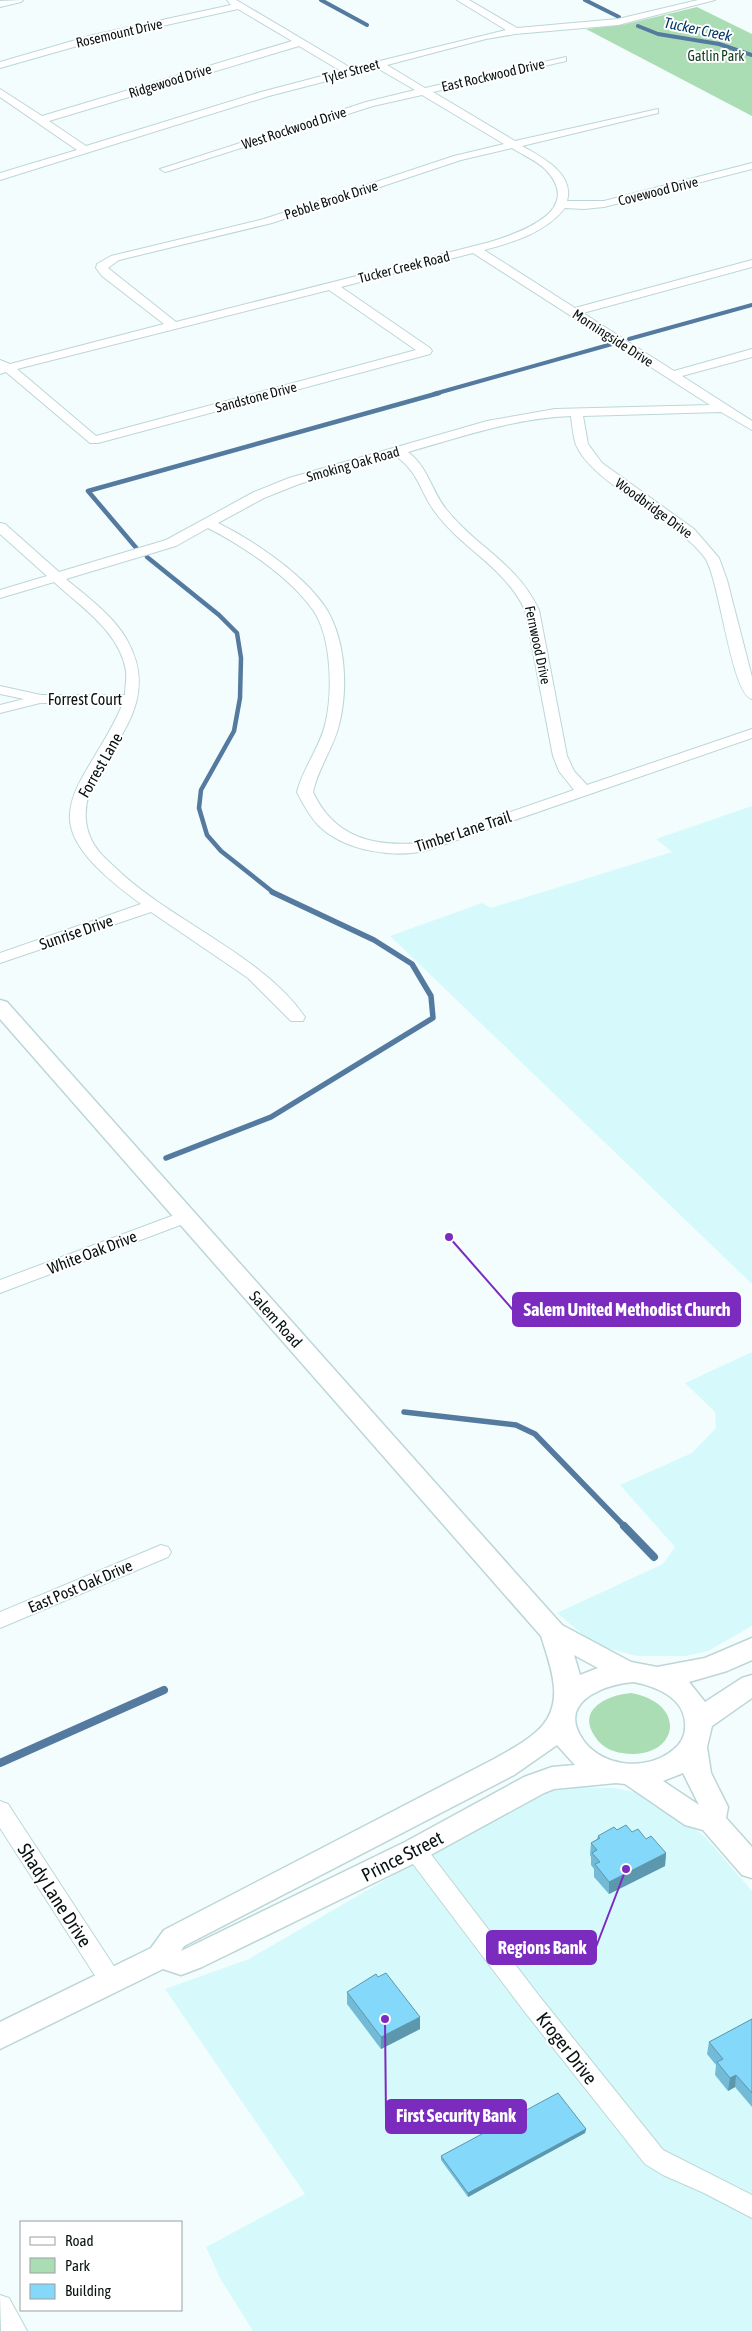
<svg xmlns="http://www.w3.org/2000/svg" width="752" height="2331" font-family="'Asap Condensed',sans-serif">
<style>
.built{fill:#d6fafc}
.green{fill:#abddb4}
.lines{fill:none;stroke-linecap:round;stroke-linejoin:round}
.stream-far3{stroke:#557a9f;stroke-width:4}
.stream-far2{stroke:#557a9f;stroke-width:4.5}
.stream-far1{stroke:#557a9f;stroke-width:5.5}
.stream{stroke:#557a9f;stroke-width:8}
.minor-casing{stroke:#bcd6d7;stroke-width:2}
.major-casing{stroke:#bcd6d7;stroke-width:3}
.minor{fill:#fff;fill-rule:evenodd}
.major{fill:#fff;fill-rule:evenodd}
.wall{fill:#72bad6}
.shaded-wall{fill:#5c97ae}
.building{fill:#84d8f9;stroke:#5c97ae}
.labels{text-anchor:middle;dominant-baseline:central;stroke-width:4;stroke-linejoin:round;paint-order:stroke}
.far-street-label{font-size:14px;fill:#081212;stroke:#fff}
.far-park-label{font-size:14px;fill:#0f3c1d;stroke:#fff}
.far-water-label{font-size:15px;font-style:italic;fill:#003968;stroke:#fff}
.street-label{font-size:16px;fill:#081212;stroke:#fff}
.near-street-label{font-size:19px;fill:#081212;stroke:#fff}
.leader{fill:none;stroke:#7b2cbf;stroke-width:2}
.callout-dot{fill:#7b2cbf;stroke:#fff;stroke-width:2}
.callout{fill:#7b2cbf;stroke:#7b2cbf;stroke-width:2}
.callout-label{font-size:18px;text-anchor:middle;font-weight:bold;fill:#fff}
</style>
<rect width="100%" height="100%" fill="#f3fdfe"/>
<path class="built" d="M752,806V1284L390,936L482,903L491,908L672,852L656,839Z
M752,1352V1626L708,1651L685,1656H637L595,1645L557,1613L663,1564L675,1547L620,1485L692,1453L716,1428L715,1412L685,1383Z
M582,1787L615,1788L643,1794L684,1819L707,1839L752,1891V2331H253L220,2278L206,2247L305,2194L165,1989L249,1959L397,1873L535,1799L551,1791Z"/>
<path class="green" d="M697,7L752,34V116L586,29L622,25Z
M631,1693C691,1704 677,1762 622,1753C612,1752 601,1746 596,1738C575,1710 607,1695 631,1693Z"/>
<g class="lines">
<path class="stream-far3" d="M321,0L367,25
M585,0L619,17
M638,26L658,34L719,44L752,55
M629,339L752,305
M434,394L612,344"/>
<path class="stream-far2" d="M138,550L88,491L439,393
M147,557L219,615L237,633L241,658L240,698L234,731L201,790L199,808L207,835L221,851L274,893"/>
<path class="stream-far1" d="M166,1158L271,1117L433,1018L431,996L412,964L374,940L272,892
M404,1412L516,1425L535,1434L625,1527"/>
<path class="stream" d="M624,1526L654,1557
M0,1763L164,1690"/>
<g class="minor-casing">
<path id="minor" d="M23,0L21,2L0,7V1Z
M227,0H236L243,4L351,68L506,30L457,0H469L517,28L618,19L698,0H715L618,25L515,34L486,39L387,65L425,88L566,57V61L433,92L515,141L658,109V113L522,146C542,157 575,174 567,201H604L752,163V169L604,207L584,209L565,208C545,233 514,242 484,250L575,308L752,260V267L583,313L674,371L752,349V357L682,376L752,421V430L721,412L583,416L588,444L602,463L694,529L719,558L727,580L752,677V699C731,694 720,580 705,558C676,518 588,482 575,442C573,434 572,425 571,416C515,418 461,437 408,452C428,467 431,490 446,509C477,548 516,562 539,610L567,756L574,771L587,785L752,729V738L428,850C394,859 344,851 318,825C309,815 303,804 297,792C303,768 319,749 325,725C333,694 332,637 313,610C290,577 243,546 208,528L176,546L66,579C87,597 113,615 127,640C175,726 60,769 91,839C97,853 111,863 121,873C176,923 264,957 305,1017L303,1021H291L248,978L151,912L0,963V953L141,904C116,885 67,850 70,814C71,798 78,784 86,771C99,748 113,728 123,703H40L0,713V705L24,699L0,694V686L41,695H125C125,687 127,679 126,671C120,632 81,607 54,582L0,598V590L47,576L0,534V523L5,524L59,572L166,540L254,492L289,478L487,421L555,409L710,405L473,253L341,287L430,348L432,351L430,354L98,443H90L6,372L0,374V360L10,364L164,324L102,276L96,268L97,264L111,256L264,219L454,156L504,144L422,95L373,106L169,171L165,172L160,169L366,102L415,90L377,68L269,96L0,180V173L77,150L0,97V89L42,116L292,41L238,9L95,41L0,68V62L93,35L231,5ZM299,46L341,71L261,92L86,146L49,121ZM512,148C522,155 536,160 545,169C585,210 522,232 490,242L176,322L108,268L119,260L272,223L461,160ZM329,290L416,350L96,436L17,369ZM396,456C420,474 419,490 435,512C462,549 504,566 525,610L553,756L559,771L574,790L421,843C374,847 334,838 313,792C318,768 333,749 339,725C348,690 346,642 327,610C306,576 253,540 218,523L264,498L299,484Z
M185,1211L191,1213L194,1217L191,1221L0,1293V1280Z
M161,1545L168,1547L171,1552L168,1557L0,1628V1612Z
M0,1801L8,1804L119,1974L122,1981L119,1988L111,1990L103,1988L0,1828Z
M415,1841L423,1844L540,1997L663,2150L752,2195V2218L704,2193L663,2175L645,2164L524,2011L407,1856L404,1850L407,1844Z
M0,2295L9,2298L27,2331H1Z"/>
</g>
<g class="major-casing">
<path id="major" d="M0,1000L7,1002L562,1625L631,1662L657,1667L705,1658L752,1638V1660L727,1671L689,1682L705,1702L742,1678L752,1675V1698L712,1726L707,1747L711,1773L728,1807L726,1818L752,1847V1878L742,1875L703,1830L685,1825L625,1784L616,1783L554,1789L544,1793L425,1858L202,1967L181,1975L163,1969L0,2049V2022L151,1948L164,1930L494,1759C508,1751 524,1743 536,1732C567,1706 551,1668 541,1636L0,1019ZM574,1655L598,1668L580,1675ZM633,1682C655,1686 684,1697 685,1723C686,1734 682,1743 673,1750C647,1772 598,1768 580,1735C560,1700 607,1684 633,1682ZM557,1745L575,1765L552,1767L524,1777L405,1842L181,1951L184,1946L514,1775ZM683,1773L699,1805L663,1781Z"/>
</g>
<use href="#minor" class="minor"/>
<use href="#major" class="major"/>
</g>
<path class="wall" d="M617,1830L632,1832L646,1839L666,1853L665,1866L609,1894L594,1877V1869L591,1865V1857L590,1855L591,1843L597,1839L598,1836Z
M347,1992L420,2029L381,2049L347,2004Z
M752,2019V2107L735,2087L728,2091L715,2075L716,2065L707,2054L709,2042Z
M586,2129L585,2133L468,2197L441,2160V2156Z"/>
<path class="shaded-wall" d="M666,1853L665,1866L609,1894V1882Z
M420,2017V2029L381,2049V2037Z
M736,2075L735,2087L728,2091L730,2078Z
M586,2129L585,2133L468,2197V2193Z"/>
<path class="building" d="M626,1825L632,1832L638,1829L646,1839L651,1836L666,1853L609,1882L595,1864L600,1862L592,1853L597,1850L591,1843L600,1838L598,1836L614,1827L617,1830Z
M386,1973L420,2017L381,2037L347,1992L376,1974L378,1977Z
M752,2019V2093L736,2075L730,2078L717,2062L723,2059L709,2042Z
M558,2093L586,2129L468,2193L441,2156Z"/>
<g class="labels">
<g class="far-street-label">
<text transform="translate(119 33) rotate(-13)">Rosemount Drive</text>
<text transform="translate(351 71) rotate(-15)">Tyler Street</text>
<text transform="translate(493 75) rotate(-13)">East Rockwood Drive</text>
<text transform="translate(170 81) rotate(-17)">Ridgewood Drive</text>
<text transform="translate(294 128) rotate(-18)">West Rockwood Drive</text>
<text transform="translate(658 191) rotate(-14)">Covewood Drive</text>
<text transform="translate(331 200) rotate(-18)">Pebble Brook Drive</text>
<text transform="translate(404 267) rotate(-14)">Tucker Creek Road</text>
<text transform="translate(613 338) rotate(33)">Morningside Drive</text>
<text transform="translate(256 397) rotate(-15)">Sandstone Drive</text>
<text transform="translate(353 464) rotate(-16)">Smoking Oak Road</text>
<text transform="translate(654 508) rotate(36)">Woodbridge Drive</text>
<text transform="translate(538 645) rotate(78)">Fernwood Drive</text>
</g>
<g class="far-park-label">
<text x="716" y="56">Gatlin Park</text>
</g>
<g class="far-water-label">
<text transform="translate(698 29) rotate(12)">Tucker Creek</text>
</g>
<g class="street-label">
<text x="85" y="699">Forrest Court</text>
<text transform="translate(100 765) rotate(-60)">Forrest Lane</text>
<text transform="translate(463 831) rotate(-18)">Timber Lane Trail</text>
<text transform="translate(76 932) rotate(-19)">Sunrise Drive</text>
<text transform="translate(92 1252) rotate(-21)">White Oak Drive</text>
<text transform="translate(276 1319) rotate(48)">Salem Road</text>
<text transform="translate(80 1586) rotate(-23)">East Post Oak Drive</text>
</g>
<g class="near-street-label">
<text transform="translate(402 1856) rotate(-27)">Prince Street</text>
<text transform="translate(55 1895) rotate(57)">Shady Lane Drive</text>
<text transform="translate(567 2048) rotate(52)">Kroger Drive</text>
</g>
</g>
<path class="leader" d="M449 1237L513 1310M626 1869L596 1947M385 2019L386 2116"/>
<g class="callout-dot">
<circle cx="449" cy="1237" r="5"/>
<circle cx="626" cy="1869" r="5"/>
<circle cx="385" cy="2019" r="5"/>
</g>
<g class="callout">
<rect x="513" y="1293" width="227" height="33" rx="5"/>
<rect x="487" y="1931" width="109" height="33" rx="5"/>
<rect x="386" y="2100" width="140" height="33" rx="5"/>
</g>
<g class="callout-label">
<text x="627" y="1316">Salem United Methodist Church</text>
<text x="542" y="1954">Regions Bank</text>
<text x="456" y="2122">First Security Bank</text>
</g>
<rect x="20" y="2221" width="162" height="90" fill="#ffffff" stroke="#9ca0a0"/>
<rect x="30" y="2237" width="25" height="8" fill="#ffffff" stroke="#9ca0a0"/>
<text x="65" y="2246" font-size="15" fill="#081212">Road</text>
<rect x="30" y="2258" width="25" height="15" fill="#abddb4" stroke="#9ca0a0"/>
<text x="65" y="2271" font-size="15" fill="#081212">Park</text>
<rect x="30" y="2284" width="25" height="15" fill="#84d8f9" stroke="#9ca0a0"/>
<text x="65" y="2296" font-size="15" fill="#081212">Building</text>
</svg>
